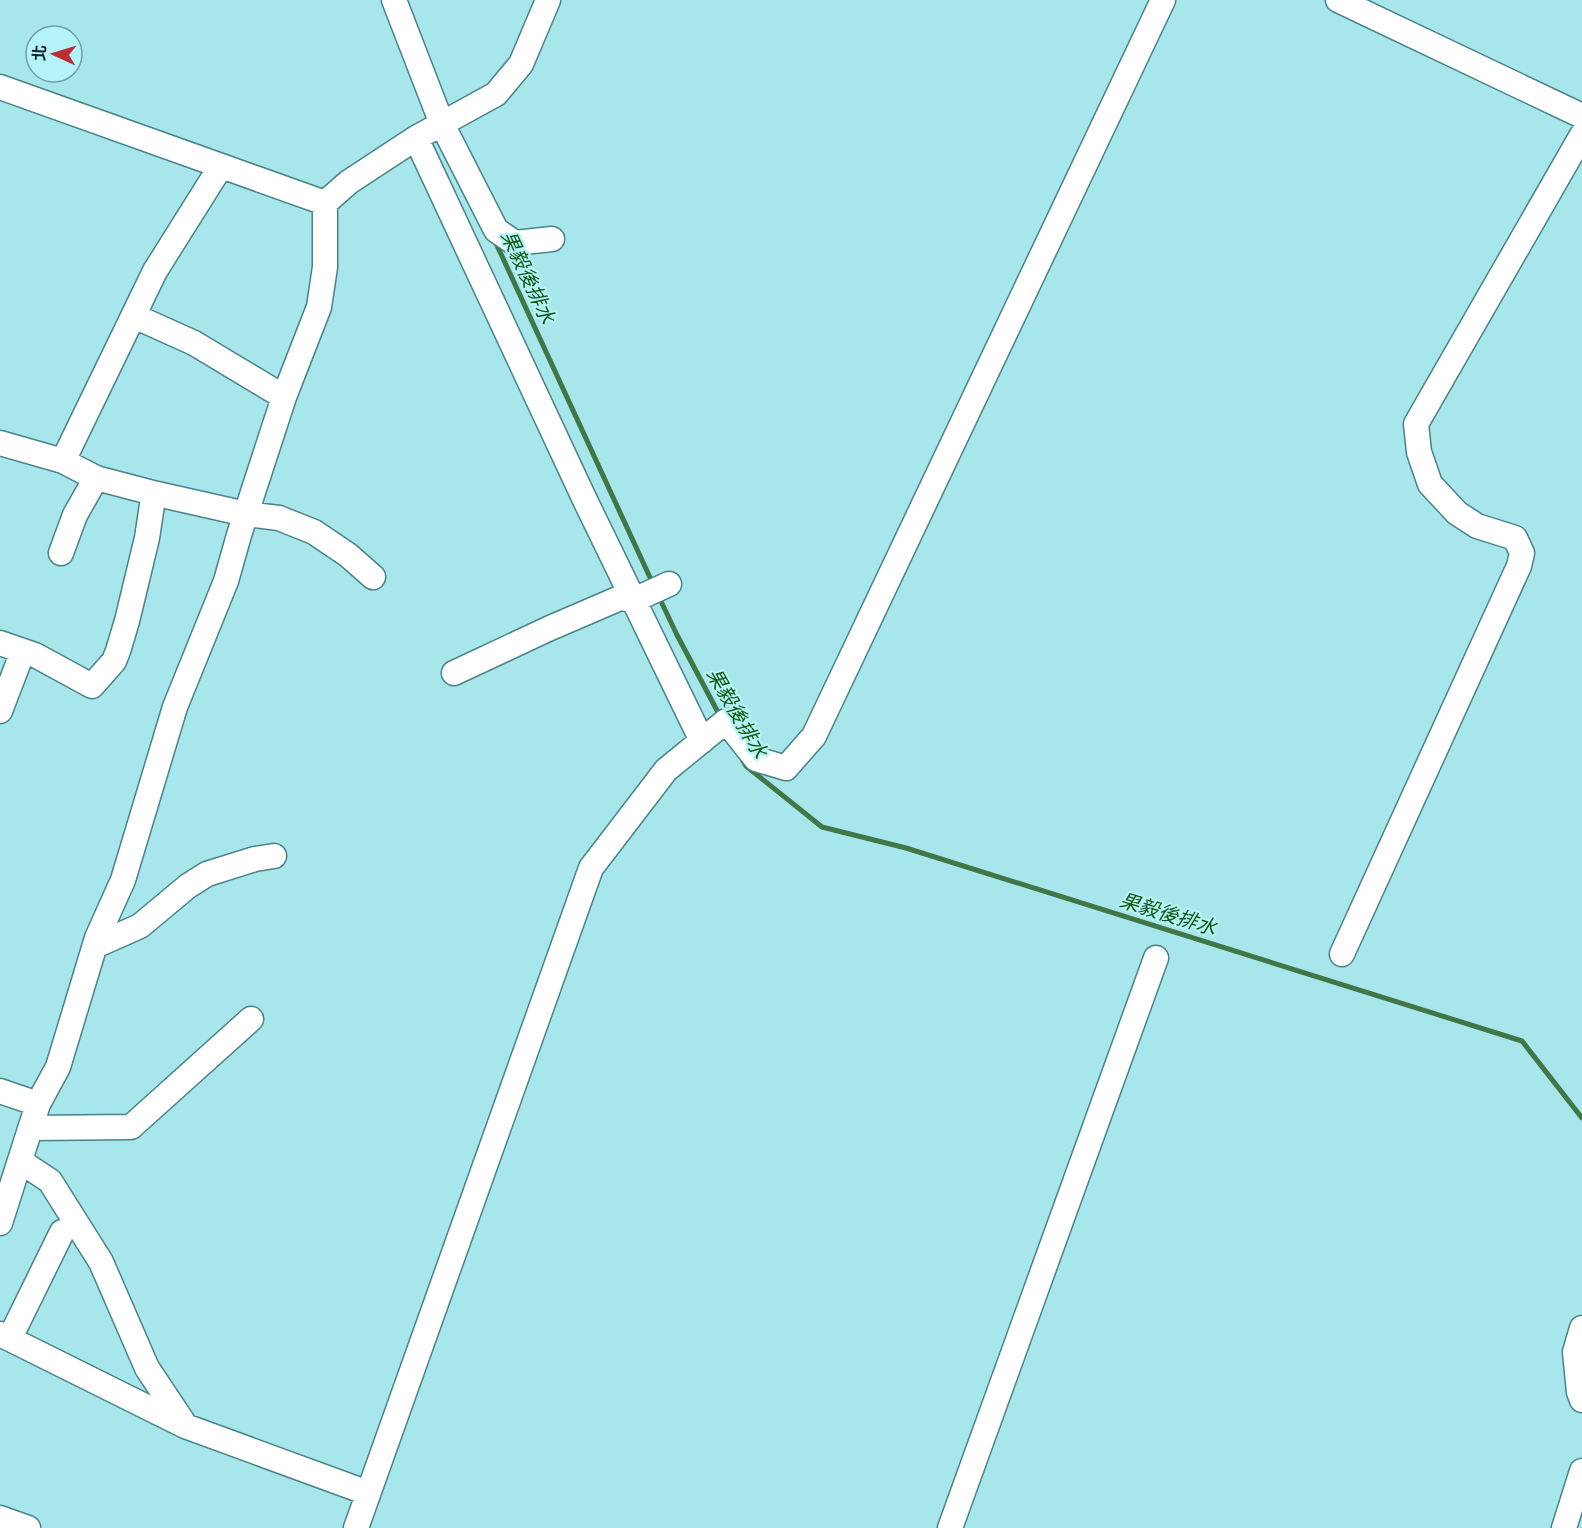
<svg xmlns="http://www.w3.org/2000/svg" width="1582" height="1528" font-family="Inter,'Noto Sans TC',sans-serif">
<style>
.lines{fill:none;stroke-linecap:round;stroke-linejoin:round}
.stream{stroke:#417646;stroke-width:5}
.minor-casing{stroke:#488489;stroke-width:27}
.minor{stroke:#fff;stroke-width:24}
.labels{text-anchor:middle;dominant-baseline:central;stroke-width:4.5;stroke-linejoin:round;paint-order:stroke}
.water-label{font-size:20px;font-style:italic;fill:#125611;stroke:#b4f3f8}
</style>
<rect width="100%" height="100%" fill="#a7e6eb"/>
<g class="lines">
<path class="stream" d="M495,241L653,584
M658,595L677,635L721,718
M743,761L746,766L822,827L906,848L1522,1041L1582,1118"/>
<g class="minor-casing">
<path id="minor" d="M394,0L442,124L496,230L515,243L552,239
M1338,0L1582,116
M0,87L325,203L349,182L416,138L496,94L521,64L548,0
M416,138L584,498L702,741
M134,316L194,343L284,397
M0,443L63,461L96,478L157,494L246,514L279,518L314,532L348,555L373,577
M63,461L155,271L221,166
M61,553L75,515L96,478
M0,643L35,655L92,686L114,661L118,651L127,621L147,538L152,505L157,494
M454,673L548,629L620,598L634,600L669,584
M0,711L23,651
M95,946L140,926L188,886L207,874L255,859L274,856
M1342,954L1519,566L1522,553L1515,538L1477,526L1457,513L1430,484L1419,452L1416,424L1582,135
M0,1091L38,1104
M31,1128L131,1127L251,1019
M20,1161L50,1181L101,1262L147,1368L185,1425
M0,1223L38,1104L58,1067L97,938L123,880L175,707L226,581L239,535L284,397L319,307L325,267V203
M1582,1328L1575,1352L1579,1392L1582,1400
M0,1334L185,1426L368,1493
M10,1338L62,1232
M0,1518L28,1528
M356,1528L591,868L666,770L726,721L756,759L786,768L814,736L1163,0
M950,1528L1156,958
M1564,1528L1582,1471"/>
</g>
<use href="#minor" class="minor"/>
</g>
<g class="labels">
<g class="water-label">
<text transform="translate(528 277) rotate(65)">果毅後排水</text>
<text transform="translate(737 713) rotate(60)">果毅後排水</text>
<text transform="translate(1168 914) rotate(17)">果毅後排水</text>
</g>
</g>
<g transform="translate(54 54) rotate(274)"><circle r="28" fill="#b4f3f8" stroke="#70a0a4" stroke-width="1.5"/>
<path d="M0-4.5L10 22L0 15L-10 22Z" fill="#bd2d36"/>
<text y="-9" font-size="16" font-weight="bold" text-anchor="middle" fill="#0a2426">北</text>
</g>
</svg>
